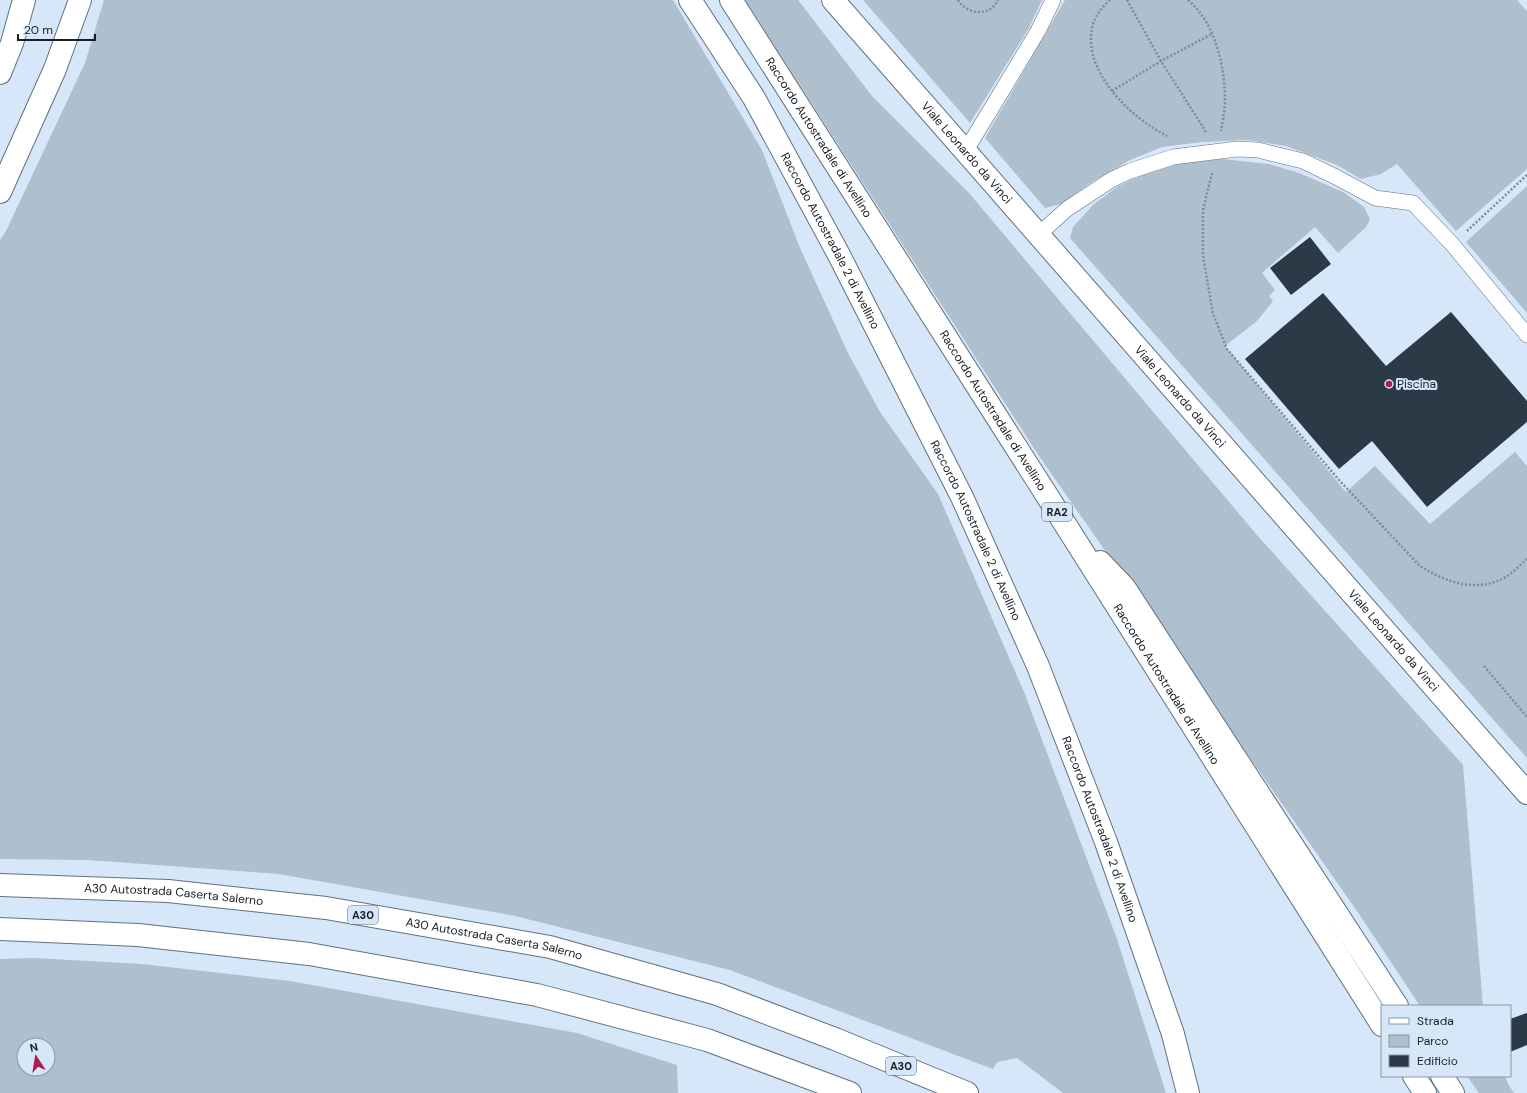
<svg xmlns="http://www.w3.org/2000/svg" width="1527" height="1093" font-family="'DM Sans',sans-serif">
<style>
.green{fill:#aebfce;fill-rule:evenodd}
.building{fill:#2c3a47}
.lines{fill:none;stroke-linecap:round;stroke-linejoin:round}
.lane-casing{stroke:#61717f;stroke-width:16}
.street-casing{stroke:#61717f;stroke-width:24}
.secondary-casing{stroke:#61717f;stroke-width:24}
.highway-casing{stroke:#61717f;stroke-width:24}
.path{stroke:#7f8b97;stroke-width:2.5;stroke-dasharray:2 2;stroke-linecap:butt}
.lane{stroke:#fff;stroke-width:15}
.street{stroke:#fff;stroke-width:22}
.secondary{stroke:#fff;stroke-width:22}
.highway{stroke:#fff;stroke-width:22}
.poi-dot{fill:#ad1b4d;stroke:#d5e7f8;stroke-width:1.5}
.labels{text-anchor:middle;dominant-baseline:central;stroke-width:4;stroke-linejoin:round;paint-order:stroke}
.shield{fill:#d5e7f8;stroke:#515a64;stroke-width:1}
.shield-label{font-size:11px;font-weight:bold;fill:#181e24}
.street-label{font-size:12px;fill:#181e24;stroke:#d5e7f8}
.poi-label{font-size:12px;fill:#181e24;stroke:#d5e7f8;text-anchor:start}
</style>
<rect width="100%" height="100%" fill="#d5e7f8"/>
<path class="green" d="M104,0H673L762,150L800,248L848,353L880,412L938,494L1024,692L1117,939L1166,1093H1063L1017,1058L997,1062L993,1069L730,970L515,916L279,874L88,860L0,859V240L6,231L85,63Z
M745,0H798L872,96L968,192L1256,534L1463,765L1483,1006H1420L1359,914L1039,456Z
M863,0H1042L1029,28L970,123Z
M1065,0H1517L1527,11V169L1456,231L1397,164L1381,174L1361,179L1337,165L1286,146L1247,140L1202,142L1162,147L1130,160L1090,183L1061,204L1045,208L985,138Z
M1222,159L1269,164L1299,173L1343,192L1364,207L1370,219L1366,227L1338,253L1315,227L1262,273L1275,290L1269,296L1273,301L1257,321L1225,346L1346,492L1375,466L1430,524L1515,452L1527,466V758L1070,238L1073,227L1094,204L1117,187L1152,170L1183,163Z
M1527,186V313L1466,242Z
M34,958L141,964L290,981L577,1033L677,1065L678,1093H0V959ZM24,1045H48V1069H24Z
M1467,1076H1505L1508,1084L1514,1093H1479Z"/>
<path class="building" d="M1310,237L1331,264L1291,295L1270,268Z
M1323,293L1386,366L1451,312L1527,401V422L1427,507L1372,441L1339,469L1245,359Z
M1527,1013V1045L1510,1052V1019Z"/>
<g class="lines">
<g class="lane-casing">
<path id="lane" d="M965,152L1038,31L1053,0
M1038,235L1067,209L1111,180L1130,171L1173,157L1237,149L1258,150L1303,161L1336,177L1375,198L1413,203L1452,244L1527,335"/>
</g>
<g class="street-casing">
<path id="street" d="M0,73L12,43L24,0"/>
</g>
<g class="secondary-casing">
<g id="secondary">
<path id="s1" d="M833,0L1527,793"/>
</g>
</g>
<g class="highway-casing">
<g id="highway">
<path id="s2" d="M690,0L754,98L839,255L962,497L1038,666L1106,842L1173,1034L1188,1093"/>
<path id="s3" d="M731,0L1046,494L1382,1025"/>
<path d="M0,192L55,69L80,0"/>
<path d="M1100,562L1124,587L1397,1006"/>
<path id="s4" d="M0,885L168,891L326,908L550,947L717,994L835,1039L967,1093"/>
<path d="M0,929L138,935L309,954L537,995L707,1040L850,1093"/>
<path d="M1414,1076L1425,1093"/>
<path d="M1442,1076L1453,1093"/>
</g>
</g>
<path class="path" d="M958,0C967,15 990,17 998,0
M1110,0C1102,7 1094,17 1092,28C1083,72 1131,118 1167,136
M1127,0L1161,61L1206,132
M1188,0C1215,23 1224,63 1225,98C1225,109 1223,120 1221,131
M1112,91L1161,61L1212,34
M1212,173L1203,210V256L1213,314L1227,349L1339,480L1420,566C1444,581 1472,592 1500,580C1510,576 1519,566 1527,559
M1467,231L1527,175
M1484,666L1527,717"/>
<use href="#lane" class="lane"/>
<use href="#street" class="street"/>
<use href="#secondary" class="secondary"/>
<use href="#highway" class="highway"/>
</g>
<circle class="poi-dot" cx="1389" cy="384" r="4"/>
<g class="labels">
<g class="shield">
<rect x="1042" y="503" width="30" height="18" rx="3"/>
<rect x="348" y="906" width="30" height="18" rx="3"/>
<rect x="886" y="1057" width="30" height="18" rx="3"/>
</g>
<g class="shield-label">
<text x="1057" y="512">RA2</text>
<text x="363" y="915">A30</text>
<text x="901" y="1066">A30</text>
</g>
<g class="street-label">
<text stroke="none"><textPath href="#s3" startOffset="163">Raccordo Autostradale di Avellino</textPath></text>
<text stroke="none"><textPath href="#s1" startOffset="203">Viale Leonardo da Vinci</textPath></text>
<text stroke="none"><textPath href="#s2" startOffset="279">Raccordo Autostradale 2 di Avellino</textPath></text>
<text stroke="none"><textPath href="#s1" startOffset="527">Viale Leonardo da Vinci</textPath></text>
<text stroke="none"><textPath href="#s3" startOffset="487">Raccordo Autostradale di Avellino</textPath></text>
<text stroke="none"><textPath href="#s2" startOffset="603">Raccordo Autostradale 2 di Avellino</textPath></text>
<text stroke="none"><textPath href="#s1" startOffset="851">Viale Leonardo da Vinci</textPath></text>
<text stroke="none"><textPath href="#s3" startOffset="811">Raccordo Autostradale di Avellino</textPath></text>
<text stroke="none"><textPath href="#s2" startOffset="927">Raccordo Autostradale 2 di Avellino</textPath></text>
<text stroke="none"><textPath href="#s4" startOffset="174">A30 Autostrada Caserta Salerno</textPath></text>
<text stroke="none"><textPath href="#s4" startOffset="498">A30 Autostrada Caserta Salerno</textPath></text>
</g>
<g class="poi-label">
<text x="1397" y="384">Piscina</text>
</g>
</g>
<rect x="1381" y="1005" width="130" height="72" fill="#d5e7f8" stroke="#8997a3"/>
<rect x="1389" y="1018" width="20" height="6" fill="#ffffff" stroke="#8997a3"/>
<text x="1417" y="1025" font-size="12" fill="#181e24">Strada</text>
<rect x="1389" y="1035" width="20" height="12" fill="#aebfce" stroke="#8997a3"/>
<text x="1417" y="1045" font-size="12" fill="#181e24">Parco</text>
<rect x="1389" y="1055" width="20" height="12" fill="#2c3a47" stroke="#8997a3"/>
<text x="1417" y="1065" font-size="12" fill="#181e24">Edificio</text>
<g transform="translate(36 1057) rotate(348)"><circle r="19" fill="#d5e7f8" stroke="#8997a3"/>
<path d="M0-3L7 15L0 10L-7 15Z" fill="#ad1b4d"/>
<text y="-6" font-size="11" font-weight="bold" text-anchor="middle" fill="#181e24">N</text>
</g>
<path d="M18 34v6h77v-6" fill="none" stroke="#181e24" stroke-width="2"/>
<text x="24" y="34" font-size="12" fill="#181e24" stroke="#d5e7f8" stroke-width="3" paint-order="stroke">20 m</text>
</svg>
